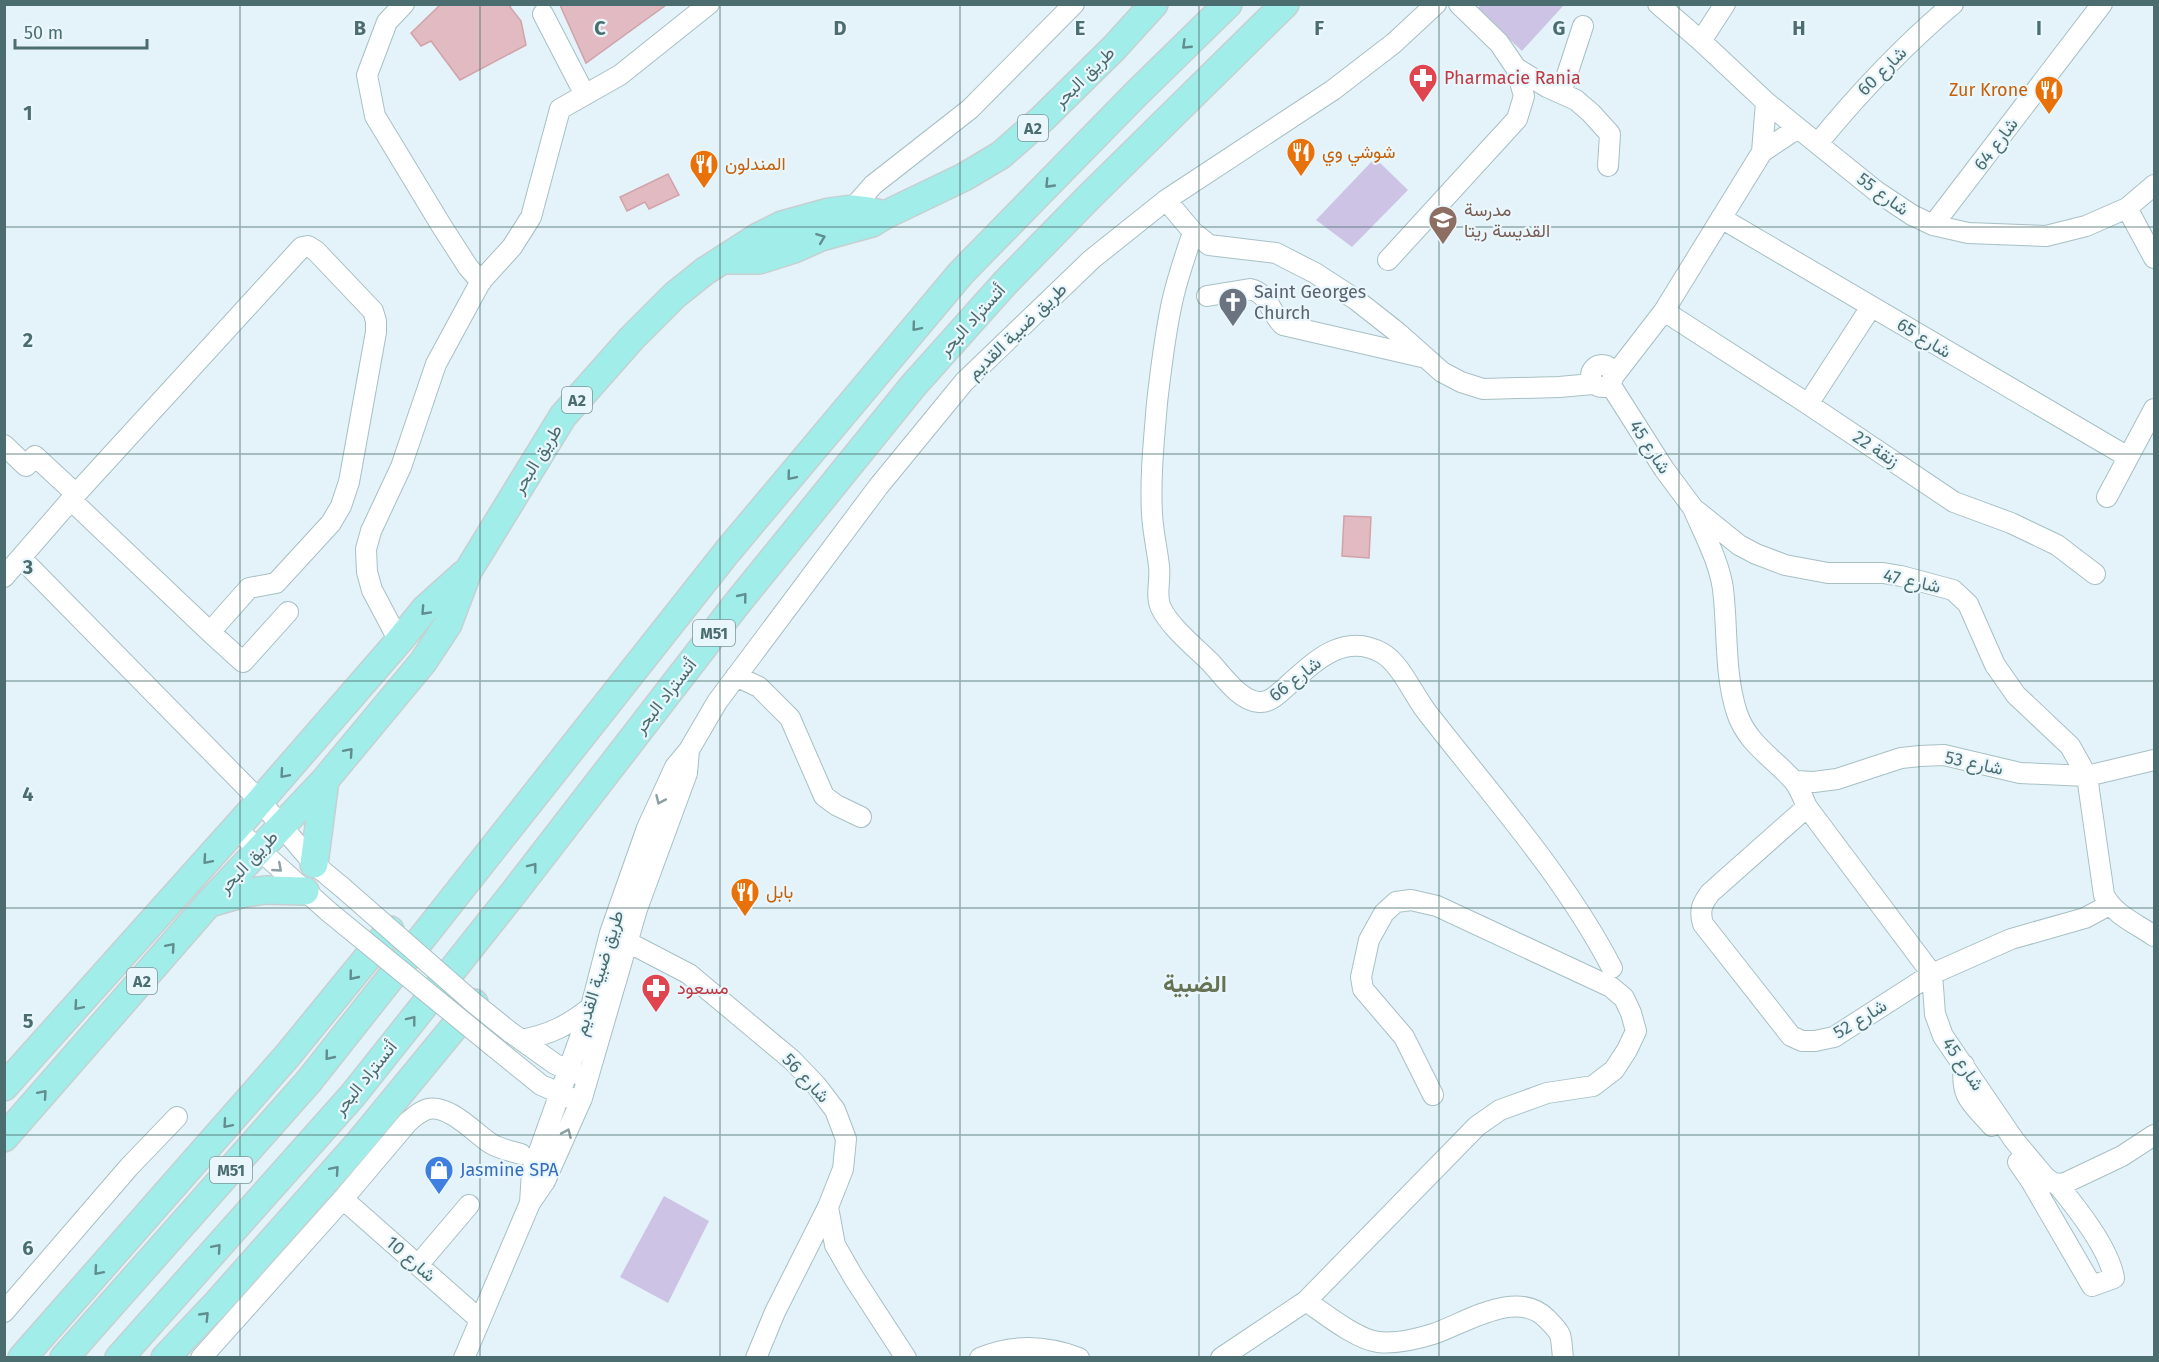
<svg xmlns="http://www.w3.org/2000/svg" width="2159" height="1362" font-family="'Fira Sans',Vazirmatn,sans-serif">
<style>
.green{fill:#cdc4e5}
.water{fill:#e1bbc1;stroke:#d1a2a9;stroke-width:1.5}
.lines{fill:none;stroke-linecap:round;stroke-linejoin:round}
.minor-casing{stroke:#a6c0c4;stroke-width:22}
.highway-casing{stroke:#c6d0d1;stroke-width:30}
.minor{stroke:#fff;stroke-width:20}
.highway{stroke:#a1edea;stroke-width:27}
.minor-bridge-casing{stroke:#a6c0c4;stroke-width:22;stroke-linecap:butt}
.minor-bridge{stroke:#fff;stroke-width:20}
.oneway{stroke:#618d8e}
.oneway2{stroke:#8ba0a1}
.grid{fill:none;stroke:#4c6d6f;stroke-width:1.5;stroke-opacity:0.55}
.labels{text-anchor:middle;dominant-baseline:central;stroke-width:4.5;stroke-linejoin:round;paint-order:stroke}
.shield{fill:#e9f7fd;stroke:#7b969a;stroke-width:1.5}
.shield-label{font-size:16px;font-weight:bold;fill:#4c6d6f}
.street-label{font-size:18px;fill:#4c6d6f;stroke:#e9f7fd}
.health-label{font-size:18px;fill:#be3a42;stroke:#e9f7fd;text-anchor:start}
.food-label{font-size:18px;fill:#c56008;stroke:#e9f7fd;text-anchor:start}
.education-label{font-size:18px;fill:#785e54;stroke:#e9f7fd;text-anchor:start}
.worship-label{font-size:18px;fill:#5b616d;stroke:#e9f7fd;text-anchor:start}
.shop-label{font-size:18px;fill:#366cbe;stroke:#e9f7fd;text-anchor:start}
.district-label{font-size:24px;font-weight:bold;fill:#667253;stroke:#e9f7fd}
.grid-label{font-size:20px;text-anchor:middle;font-weight:bold;fill:#4c6d6f;stroke:#e9f7fd;stroke-width:4.5;stroke-linejoin:round;paint-order:stroke}
</style>
<rect width="100%" height="100%" fill="#e4f3f9"/>
<path class="green" d="M1481,5H1564L1522,51L1477,9Z
M1375,158L1408,190L1352,247L1316,220Z
M664,1196L709,1221L668,1303L620,1277Z"/>
<path class="water" d="M440,5H511L510,7L521,21L526,45L460,80L431,41L421,46L411,33Z
M560,5H666L586,63Z
M668,174L679,195L649,209L645,202L627,211L620,197Z
M1344,516L1371,517L1369,558L1342,556Z"/>
<g class="lines">
<g class="minor-casing">
<path id="minor" d="M404,4L387,22L367,75L375,116L441,225L468,267L481,282
M1658,4L1701,41L1766,102L1798,128L1876,191L1912,215L1933,225L1968,233L2046,236L2086,226L2127,208L2154,185
M543,14L585,95
M1701,41L1725,4
M1516,68L1547,87L1576,100L1591,113L1610,134L1608,166
M1561,93L1583,26
M1818,143C1859,93 1903,46 1953,4
M1762,152L1766,102
M1166,200L1193,232L1209,245L1276,253L1315,273L1355,299L1397,332L1442,372L1461,382L1483,389L1559,387L1593,384
M2127,208L2154,258
M1721,218L2128,457
M851,219L852,209L873,185L970,109L1074,4
M1933,225L2102,4
M1193,232C1186,254 1178,276 1173,298C1165,332 1161,368 1157,403C1154,440 1150,477 1152,514C1153,532 1157,549 1159,566C1161,580 1155,595 1161,608C1170,627 1196,648 1211,663C1223,676 1240,701 1259,702C1270,703 1278,694 1286,687C1313,663 1343,631 1382,653C1400,663 1413,694 1426,711C1491,795 1563,874 1612,968
M1388,260L1517,119L1524,96L1516,68L1499,43L1459,4
M1207,296L1250,289C1269,293 1270,313 1283,325L1422,357
M1664,311L1808,404L1954,502L2011,523L2057,545L2095,574
M1591 376a11 11 0 1 1 22 0a11 11 0 1 1-22 0Z
M1613,377L1664,311L1762,152L1798,128
M1610,384L1664,469L1693,508L1739,545L1756,554L1785,565L1828,573H1883L1901,576L1953,590L1968,604L1995,665L2016,695L2070,746L2087,776L2104,895C2114,915 2137,924 2154,936
M1808,404L1871,307
M4,445L26,466L35,456L76,494
M2107,497L2154,409
M1693,508C1704,534 1719,561 1723,589C1728,630 1724,673 1737,713C1747,743 1772,757 1792,779C1799,786 1803,798 1807,807L1932,974L1935,1014L1943,1036L2014,1140L2045,1177L2053,1183L2063,1184L2122,1156L2154,1135
M21,558L260,801L314,864L343,888
M4,577L76,494L302,247L308,246L316,251L373,311L376,321V332L349,482L341,506L331,523L276,583L249,588L210,632L71,500
M210,632L243,662L288,612
M399,641L372,590L367,572L366,549L371,531L401,467L436,364L481,281L512,247L531,217L560,109L620,75L709,4
M736,676L759,687L790,718L824,796L836,805L861,817
M1795,781L1814,782L1837,779L1901,758L1920,756L1944,755L2020,773L2087,776L2154,760
M1807,807L1710,893C1702,904 1699,910 1703,924L1791,1036L1802,1041H1815L1834,1037L1932,974L2011,939L2085,918L2109,905
M235,828L329,912
M618,937L689,974L792,1060L816,1085L835,1110L846,1139L843,1169L828,1207L775,1312L756,1358
M510,1032L555,1064L578,1074
M521,1040C549,1035 569,1025 591,1007
M494,1047L541,1085L571,1098
M1964,1065C1960,1098 1972,1103 1992,1126
M2018,1162L2031,1181L2092,1286L2114,1278C2109,1248 2077,1208 2057,1184
M343,1199L479,1319
M530,1203L532,1171L591,1007L610,933L647,828L675,767L689,750L717,702L878,487L964,382L1092,259L1166,200L1333,90L1394,43L1436,4
M828,1207L835,1245L854,1278L906,1358
M418,1265L469,1205
M1306,1301C1325,1314 1356,1339 1378,1342C1395,1344 1417,1339 1433,1334C1466,1323 1518,1287 1548,1320C1552,1324 1558,1330 1560,1335C1562,1341 1562,1350 1563,1358
M4,1312L129,1167L177,1117
M201,1358L343,1199L408,1122C414,1117 420,1111 428,1109C448,1104 474,1132 490,1143C499,1149 511,1151 521,1154
M464,1358L530,1203L545,1181L582,1098L637,909L687,773L689,750
M980,1358C1013,1344 1045,1345 1079,1358
M1221,1358L1306,1301L1477,1126L1500,1110L1547,1093L1593,1086L1614,1070L1627,1050L1636,1031L1631,1013L1624,998L1611,987L1437,906L1411,900L1396,902L1384,913L1369,940L1361,977L1363,989L1404,1037L1433,1095"/>
</g>
<g class="highway-casing">
<path id="highway" d="M724,260H759L794,249L821,237L872,223L885,215L964,177L1001,155L1042,119L1114,48L1154,4
M314,864L325,780
M210,903L244,893L266,890L305,891
M4,1087L260,801L399,641L425,609L464,574
M4,1138L209,903L325,780L423,662L448,624L468,571L563,416L632,338L675,295L705,271L758,237L782,225L829,212L852,209L869,211L885,215
M22,1358L288,1055L390,930
M64,1358L309,1081L727,552L961,273L1136,94L1228,4
M119,1358L353,1095L515,891L735,606L913,386L1005,283L1088,198L1285,4
M165,1358L218,1302L358,1144L474,1003"/>
</g>
<use href="#minor" class="minor"/>
<use href="#highway" class="highway"/>
<g class="minor-bridge-casing">
<path id="minor-bridge" d="M343,888L474,1003L510,1032
M329,912L494,1047"/>
</g>
<use href="#minor-bridge" class="minor-bridge"/>
</g>
<defs><path id="oneway-chevron" d="M-2-3.5L2.5 0L-2 3.5" fill="none" stroke-width="1.6" stroke-linecap="round" stroke-linejoin="round" transform="scale(1.5)"/></defs>
<g class="oneway">
<use href="#oneway-chevron" transform="translate(1186 45) rotate(136)"/>
<use href="#oneway-chevron" transform="translate(1049 184) rotate(134)"/>
<use href="#oneway-chevron" transform="translate(821 238) rotate(-21)"/>
<use href="#oneway-chevron" transform="translate(916 327) rotate(130)"/>
<use href="#oneway-chevron" transform="translate(791 476) rotate(130)"/>
<use href="#oneway-chevron" transform="translate(743 597) rotate(-51)"/>
<use href="#oneway-chevron" transform="translate(425 611) rotate(133)"/>
<use href="#oneway-chevron" transform="translate(349 752) rotate(-49)"/>
<use href="#oneway-chevron" transform="translate(284 774) rotate(131)"/>
<use href="#oneway-chevron" transform="translate(207 860) rotate(131)"/>
<use href="#oneway-chevron" transform="translate(533 867) rotate(-52)"/>
<use href="#oneway-chevron" transform="translate(171 947) rotate(-49)"/>
<use href="#oneway-chevron" transform="translate(353 976) rotate(129)"/>
<use href="#oneway-chevron" transform="translate(78 1006) rotate(131)"/>
<use href="#oneway-chevron" transform="translate(412 1020) rotate(-52)"/>
<use href="#oneway-chevron" transform="translate(329 1056) rotate(129)"/>
<use href="#oneway-chevron" transform="translate(43 1094) rotate(-49)"/>
<use href="#oneway-chevron" transform="translate(227 1124) rotate(131)"/>
<use href="#oneway-chevron" transform="translate(335 1170) rotate(-49)"/>
<use href="#oneway-chevron" transform="translate(217 1248) rotate(-49)"/>
<use href="#oneway-chevron" transform="translate(98 1271) rotate(131)"/>
<use href="#oneway-chevron" transform="translate(205 1316) rotate(-46)"/>
</g>
<g class="oneway2">
<use href="#oneway-chevron" transform="translate(660 800) rotate(114)"/>
<use href="#oneway-chevron" transform="translate(278 868) rotate(41)"/>
<use href="#oneway-chevron" transform="translate(567 1133) rotate(-66)"/>
</g>
<path class="grid" d="M240,4V1358M480,4V1358M720,4V1358M960,4V1358M1199,4V1358M1439,4V1358M1679,4V1358M1919,4V1358M4,227H2154M4,454H2154M4,681H2154M4,908H2154M4,1135H2154"/>
<defs>
<g id="pharmacy-pin" transform="scale(1.5)"><path d="M0 17L-7.5 6A9.5 9.5 0 1 1 7.5 6Z" fill="#e0444e" stroke="#e9f7fd"/><path d="M-2-6h4v4h4v4h-4v4h-4v-4h-4v-4h4Z" fill="#fff"/></g>
<g id="restaurant-pin" transform="scale(1.5)"><path d="M0 17L-7.5 6A9.5 9.5 0 1 1 7.5 6Z" fill="#e8710a" stroke="#e9f7fd"/><path d="M-5-6h1v4h1v-4h1v4h1v-4h1v5L-1.5 .5V6h-2V.5L-5-1ZM5-6V6H3V1.5H1.5Q1.5-4 5-6Z" fill="#fff"/></g>
<g id="school-pin" transform="scale(1.5)"><path d="M0 17L-7.5 6A9.5 9.5 0 1 1 7.5 6Z" fill="#8d6e63" stroke="#e9f7fd"/><path d="M0-5L7-2L0 1L-7-2ZM-4 1L0 2.5L4 1V4Q0 6-4 4Z" fill="#fff"/></g>
<g id="church-pin" transform="scale(1.5)"><path d="M0 17L-7.5 6A9.5 9.5 0 1 1 7.5 6Z" fill="#6b7280" stroke="#e9f7fd"/><path d="M-1.2-6h2.4v3.5h3.3v2.4h-3.3V6h-2.4V-.1h-3.3v-2.4h3.3Z" fill="#fff"/></g>
<g id="shop-pin" transform="scale(1.5)"><path d="M0 17L-7.5 6A9.5 9.5 0 1 1 7.5 6Z" fill="#3f7fe0" stroke="#e9f7fd"/><path d="M-5-2.5h2.3a2.7 3.5 0 0 1 5.4 0H5L5.5 6h-11ZM-1.5-2.5h3a1.5 2.3 0 0 0-3 0Z" fill="#fff"/></g>
</defs>
<g fill-rule="evenodd">
<use href="#pharmacy-pin" x="1423" y="78"/>
<use href="#restaurant-pin" x="2049" y="90"/>
<use href="#restaurant-pin" x="1301" y="152"/>
<use href="#restaurant-pin" x="704" y="164"/>
<use href="#school-pin" x="1443" y="220"/>
<use href="#church-pin" x="1233" y="302"/>
<use href="#restaurant-pin" x="745" y="892"/>
<use href="#pharmacy-pin" x="656" y="988"/>
<use href="#shop-pin" x="439" y="1170"/>
</g>
<g class="labels">
<g class="shield">
<rect x="1018" y="115" width="30" height="26" rx="4.5"/>
<rect x="562" y="387" width="30" height="26" rx="4.5"/>
<rect x="693" y="620" width="42" height="26" rx="4.5"/>
<rect x="127" y="968" width="30" height="26" rx="4.5"/>
<rect x="210" y="1157" width="42" height="26" rx="4.5"/>
</g>
<g class="shield-label">
<text x="1033" y="128">A2</text>
<text x="577" y="400">A2</text>
<text x="714" y="633">M51</text>
<text x="142" y="981">A2</text>
<text x="231" y="1170">M51</text>
</g>
<g class="street-label">
<text transform="translate(1882 71) rotate(-45)">شارع 60</text>
<text transform="translate(1084 77) rotate(-45)">طريق البحر</text>
<text transform="translate(1996 144) rotate(-53)">شارع 64</text>
<text transform="translate(1883 194) rotate(36)">شارع 55</text>
<text transform="translate(972 320) rotate(-48)">أتستراد البحر</text>
<text transform="translate(1017 331) rotate(-44)">طريق ضبية القديم</text>
<text transform="translate(1924 338) rotate(31)">شارع 65</text>
<text transform="translate(1650 447) rotate(57)">شارع 45</text>
<text transform="translate(1876 449) rotate(34)">زنقة 22</text>
<text transform="translate(537 459) rotate(-58)">طريق البحر</text>
<text transform="translate(1912 581) rotate(12)">شارع 47</text>
<text transform="translate(1295 679) rotate(-38)">شارع 66</text>
<text transform="translate(665 696) rotate(-52)">أتستراد البحر</text>
<text transform="translate(1974 763) rotate(12)">شارع 53</text>
<text transform="translate(248 862) rotate(-47)">طريق البحر</text>
<text transform="translate(599 973) rotate(-73)">طريق ضبية القديم</text>
<text transform="translate(1860 1019) rotate(-31)">شارع 52</text>
<text transform="translate(1963 1064) rotate(56)">شارع 45</text>
<text transform="translate(365 1078) rotate(-51)">أتستراد البحر</text>
<text transform="translate(806 1078) rotate(47)">شارع 56</text>
<text transform="translate(411 1259) rotate(41)">شارع 10</text>
</g>
<g class="health-label">
<text x="1444" y="78">Pharmacie Rania</text>
<text x="677" y="988">مسعود</text>
</g>
<g class="food-label">
<text x="2028" y="90" text-anchor="end">Zur Krone</text>
<text x="1322" y="152">شوشي وي</text>
<text x="725" y="164">المندلون</text>
<text x="766" y="892">بابل</text>
</g>
<g class="education-label">
<text x="1464" y="210">مدرسة<tspan x="1464" dy="21">القديسة ريتا</tspan></text>
</g>
<g class="worship-label">
<text x="1254" y="292">Saint Georges<tspan x="1254" dy="21">Church</tspan></text>
</g>
<g class="shop-label">
<text x="460" y="1170">Jasmine SPA</text>
</g>
<g class="district-label">
<text x="1195" y="984">الضبية</text>
</g>
</g>
<g class="grid-label">
<text x="360" y="35">B</text>
<text x="600" y="35">C</text>
<text x="840" y="35">D</text>
<text x="1080" y="35">E</text>
<text x="1319" y="35">F</text>
<text x="1559" y="35">G</text>
<text x="1799" y="35">H</text>
<text x="2039" y="35">I</text>
<text x="28" y="120">1</text>
<text x="28" y="347">2</text>
<text x="28" y="574">3</text>
<text x="28" y="801">4</text>
<text x="28" y="1028">5</text>
<text x="28" y="1255">6</text>
</g>
<rect width="2159" height="1362" fill="none" stroke="#4c6d6f" stroke-width="12"/>
<path d="M15 39v9h132v-9" fill="none" stroke="#4c6d6f" stroke-width="3"/>
<text x="24" y="39" font-size="18" fill="#4c6d6f" stroke="#e9f7fd" stroke-width="4.5" paint-order="stroke">50 m</text>
</svg>
